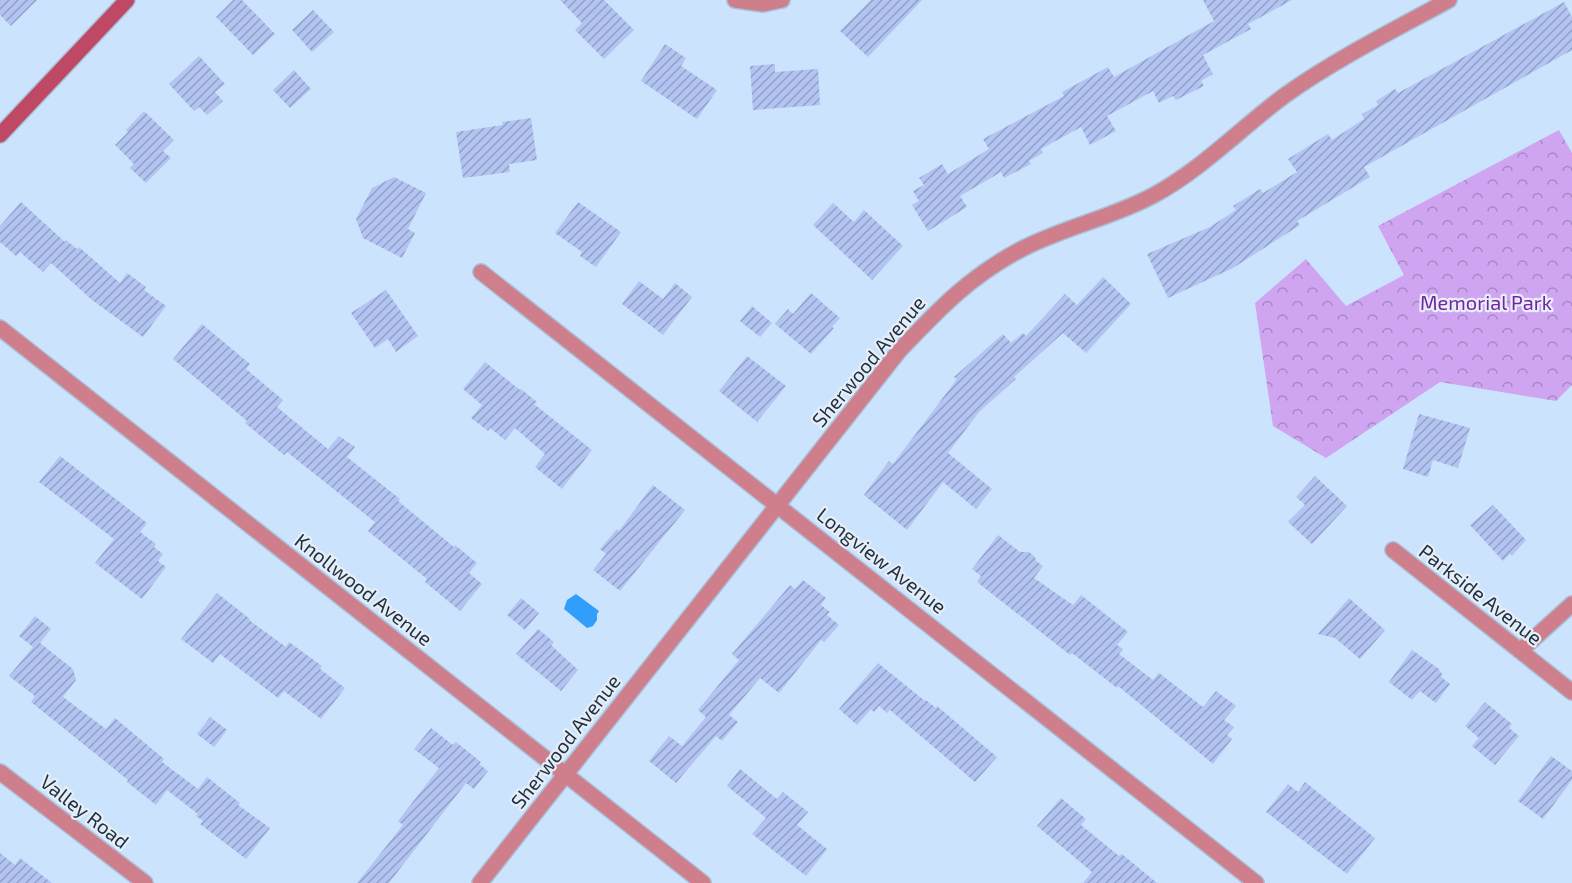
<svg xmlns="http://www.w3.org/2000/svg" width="1572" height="883" font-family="'Exo 2',sans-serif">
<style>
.forest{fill:url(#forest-crowns)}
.water{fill:#319efb}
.building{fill:url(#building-hatch)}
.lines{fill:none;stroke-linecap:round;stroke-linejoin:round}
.street-casing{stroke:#a9bfd6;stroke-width:18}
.secondary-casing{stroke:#a9bfd6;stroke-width:18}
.street{stroke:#cf7e8c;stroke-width:15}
.secondary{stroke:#bf4864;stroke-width:15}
.labels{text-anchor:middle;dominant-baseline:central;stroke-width:4.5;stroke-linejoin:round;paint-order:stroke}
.park-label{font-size:20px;fill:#7522a5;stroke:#e6eef7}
.street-label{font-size:20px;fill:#1f2f3f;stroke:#e6eef7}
</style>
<defs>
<pattern id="forest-crowns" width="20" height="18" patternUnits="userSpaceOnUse" patternTransform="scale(1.5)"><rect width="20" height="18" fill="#cfa5f2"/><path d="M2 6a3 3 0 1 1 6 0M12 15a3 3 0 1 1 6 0" fill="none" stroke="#a787c5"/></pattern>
<pattern id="building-hatch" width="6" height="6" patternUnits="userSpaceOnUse" patternTransform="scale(1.5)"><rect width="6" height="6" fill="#b3c4f2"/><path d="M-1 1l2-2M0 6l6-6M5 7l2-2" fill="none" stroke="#91a0c5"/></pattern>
</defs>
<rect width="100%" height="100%" fill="#cbe3fc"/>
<path class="forest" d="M1559,130L1572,153V385L1556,401L1440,382L1326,458L1273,426L1255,303L1306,259L1346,306L1404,275L1378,226Z"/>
<path class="water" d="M576,594L599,611L597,614V620L593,626L587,628L564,609L567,600Z"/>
<path class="building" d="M0,0H37L11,26L0,15Z
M233,0H242L275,34L253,55L216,17Z
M560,0H604L634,30L604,59L575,30L582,23Z
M871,0H922L868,57L840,31Z
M1203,0H1292L1248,24L1251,29L1203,55L1213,74L1201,81L1204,86L1176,100L1173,96L1159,103L1153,91L1107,116L1116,131L1090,145L1081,127L1041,149L1043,153L1029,161L1031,164L1004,178L1001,172L960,196L967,207L928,231L912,205L919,201L913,191L924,185L919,178L942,164L948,174L989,149L983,139L1064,96L1062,92L1108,67L1114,77L1214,21Z
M1564,2L1572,17V50L1364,167L1370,177L1297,221L1300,225L1233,268L1168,298L1147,254L1210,227L1236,210L1233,206L1260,189L1263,193L1297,172L1288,159L1328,134L1332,140L1364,119L1362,114L1378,105L1376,101L1395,89L1398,93Z
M313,10L334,32L312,52L292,30Z
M665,44L686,58L681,66L717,90L697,119L641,81Z
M199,56L225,84L215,92L223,101L207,115L199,107L194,111L169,84Z
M775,64V72L818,69L820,105L753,110L750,66Z
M294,70L311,89L290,108L273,90Z
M144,111L174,140L163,151L171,158L146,183L130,168L134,164L115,145L128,132L126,130Z
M531,118L537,160L509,164L510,172L463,178L456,132L503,125L502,122Z
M394,177L426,193L408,229L415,233L402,258L363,238L356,219L372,188Z
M21,202L65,242L66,240L77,249L79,247L120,283L127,273L146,287L144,290L166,306L143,337L92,300L51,263L43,272L20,252L16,256L0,242V226Z
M578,202L621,232L596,267L580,256L582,252L555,233Z
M833,203L854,222L864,210L903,246L872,280L813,225Z
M1103,277L1131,304L1086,353L1063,333L1014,377L1016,379L979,412L948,453L992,489L976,509L943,482L907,530L864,495L889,461L893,464L957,379L954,377L1003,334L1011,343L1023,333L1026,336L1065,294L1077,305Z
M639,281L663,299L675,283L692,297L663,335L622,304Z
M386,290L418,336L396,352L388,339L375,348L351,313Z
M811,293L840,318L832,327L834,328L811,354L775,324L788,309L793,314Z
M752,306L772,323L760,337L740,321Z
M202,324L250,364L246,369L283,400L277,407L328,449L339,436L355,447L347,457L400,499L398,501L454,547L455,545L477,563L469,573L482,584L460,611L425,582L427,579L368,531L375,522L287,452L284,455L245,423L247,421L173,359Z
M747,356L786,386L757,422L719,391Z
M485,362L520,390L521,389L537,402L534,404L592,450L562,489L535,467L545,454L515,428L505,440L490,428L488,431L471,418L482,405L463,389Z
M1419,414L1470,428L1458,468L1433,460L1428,477L1403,469Z
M60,456L147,523L140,532L156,544L154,547L163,554L158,561L166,567L142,599L95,563L114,539L39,482Z
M1315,476L1347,506L1312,544L1288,522L1305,505L1296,497Z
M653,485L685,510L620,591L593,570L606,554L600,549L617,529L619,531Z
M1493,505L1526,540L1512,556L1510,554L1503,561L1470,525Z
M998,535L1020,552H1029L1035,557L1036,561L1043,566L1034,578L1073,605L1081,595L1128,632L1117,645L1123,649L1119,654L1153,680L1159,673L1203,707L1216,691L1236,706L1224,720L1234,727L1227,735L1232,739L1213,764L1118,686L1117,688L1072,653L1070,655L977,582L981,576L972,569Z
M803,580L826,598L821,605L830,612L827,615L839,625L824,642L821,640L779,693L760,678L729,715L738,722L722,741L716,736L676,783L649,761L669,736L682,746L706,717L698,710L739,660L732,654L790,585L795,589Z
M217,593L250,619L249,620L286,647L289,642L322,666L320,669L345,688L321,719L284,691L278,698L220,654L213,663L181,639Z
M521,598L539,613L525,630L507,615Z
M1349,598L1385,630L1360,659L1335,638L1318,634Z
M35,616L51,629L40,643L73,669L76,680L63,697L106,729L115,718L164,759L162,762L198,789L207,777L240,803L238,805L270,828L246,859L200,824L203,821L196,816L198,814L167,790L156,805L127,782L128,780L31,702L35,696L9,676L33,647L19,636Z
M538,629L554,642L551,645L578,670L561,691L516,654Z
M1412,650L1439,669L1442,674L1441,677L1450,684L1436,703L1420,691L1412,700L1389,682Z
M878,663L925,701L926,700L936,708L937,706L997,757L975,782L890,710L887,713L879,706L874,712L871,709L857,725L839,709Z
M1485,702L1512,724L1509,728L1519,736L1495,765L1472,746L1479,738L1465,726Z
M210,717L227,730L214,747L197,734Z
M431,728L453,745L456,742L481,762L479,764L488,771L474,789L466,783L389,883H357L403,825L398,821L439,768L414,749Z
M1551,756L1572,771V780L1543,819L1518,801Z
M740,769L777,799L783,792L808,812L797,825L827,849L806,876L752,834L766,818L727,786Z
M1305,782L1375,838L1347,874L1266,812L1288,784L1298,792Z
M1061,798L1086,819L1081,825L1119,856L1122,854L1157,883H1083L1092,872L1037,826Z
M0,853L15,865L20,858L52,883H0Z"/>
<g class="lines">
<g class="street-casing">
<path id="street" d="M735,0L763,4L782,0
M481,272L1256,883
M0,328L703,883
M1393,550L1572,692
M1520,651L1572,604
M0,772L145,883
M480,883L899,351C938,310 969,277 1020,250C1063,227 1112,218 1154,195C1202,169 1241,128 1284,96C1336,59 1394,30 1449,0"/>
</g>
<g class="secondary-casing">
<path id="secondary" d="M0,135L127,0"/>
</g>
<use href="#street" class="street"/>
<use href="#secondary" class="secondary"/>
</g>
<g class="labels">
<g class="park-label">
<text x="1486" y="302">Memorial Park</text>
</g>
<g class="street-label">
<text transform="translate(868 361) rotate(-50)">Sherwood Avenue</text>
<text transform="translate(882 560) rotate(38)">Longview Avenue</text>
<text transform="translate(364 589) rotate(38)">Knollwood Avenue</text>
<text transform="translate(1481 594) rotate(38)">Parkside Avenue</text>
<text transform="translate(565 741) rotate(-52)">Sherwood Avenue</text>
<text transform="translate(85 811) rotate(38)">Valley Road</text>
</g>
</g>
</svg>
